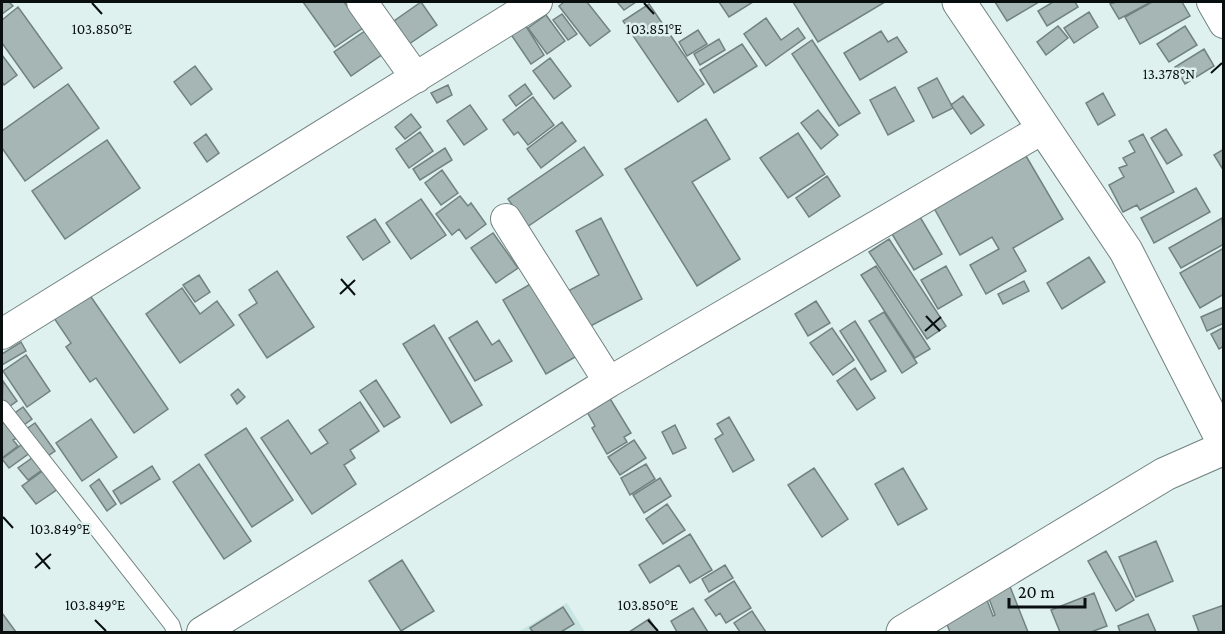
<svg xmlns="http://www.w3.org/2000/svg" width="1225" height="634" font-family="'Crimson Pro',serif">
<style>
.built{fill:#c9e5e3}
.building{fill:#a5b6b5;stroke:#718280;stroke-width:1.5}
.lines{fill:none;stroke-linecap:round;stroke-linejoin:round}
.service-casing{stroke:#718280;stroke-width:17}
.minor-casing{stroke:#718280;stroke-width:32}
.tertiary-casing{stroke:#718280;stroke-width:35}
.service{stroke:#fff;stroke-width:15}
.minor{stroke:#fff;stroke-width:30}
.tertiary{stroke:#fff;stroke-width:33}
.ticks{fill:none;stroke:#090f0f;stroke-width:2}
.ticks-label{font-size:15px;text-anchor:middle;fill:#090f0f;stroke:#def1ef;stroke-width:5;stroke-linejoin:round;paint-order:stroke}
</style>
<rect width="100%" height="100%" fill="#def1ef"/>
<path class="built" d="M567,603L585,632H518Z"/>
<path class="building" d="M2,2H9L13,6L2,14Z
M303,2H344L363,28L335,47Z
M421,2L437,25L409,44L394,21Z
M564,2H587L610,31L590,46L559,6Z
M617,2H636L624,10Z
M719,2H753L729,17Z
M793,2H885L818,42Z
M995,2H1039L1007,21Z
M1053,2H1075L1078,7L1047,26L1038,11Z
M1116,2H1151L1119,19L1110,4Z
M1152,2H1182L1190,16L1140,44L1125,17Z
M649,4L704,84L678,102L623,21Z
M18,7L62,68L34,88L2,43V20Z
M1089,12L1098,27L1074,43L1064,28Z
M562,14L577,34L568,40L553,20Z
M546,15L565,41L547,54L528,28Z
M766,18L781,40L798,28L805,38L766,66L744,34Z
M524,23L544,55L531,64L510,33Z
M1058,26L1068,38L1046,55L1037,42Z
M1185,26L1197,45L1169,62L1157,44Z
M698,30L707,44L687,56L679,42Z
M365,31L383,54L351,76L334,52Z
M881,31L888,42L897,37L907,52L860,80L844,53Z
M719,39L725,50L700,65L694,54Z
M812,40L860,113L839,126L792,54Z
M742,44L757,66L714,93L700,70Z
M1204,49L1214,66L1185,84L1175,67Z
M2,55L17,75L4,85L2,82Z
M550,58L571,86L554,99L533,71Z
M195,66L212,89L191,105L174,82Z
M937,78L953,108L933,118L918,88Z
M68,84L99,128L25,181L2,148V131Z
M525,84L532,94L516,106L509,96Z
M448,85L452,95L437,103L431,93Z
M895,87L914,121L888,135L870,100Z
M1103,93L1115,115L1098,125L1086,103Z
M963,96L984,125L971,134L951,105Z
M533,97L554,125L528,145L518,132L514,135L503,120Z
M470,105L487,129L464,145L447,121Z
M818,110L838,135L821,149L801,123Z
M411,114L421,127L405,139L395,127Z
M706,119L730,159L692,182L740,259L697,286L625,169Z
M562,122L576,141L541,168L527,149Z
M1166,129L1182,155L1167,164L1151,138Z
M420,132L433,151L409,168L396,149Z
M798,133L825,174L788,198L760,158Z
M206,134L219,153L207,162L194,143Z
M1143,134L1174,192L1140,210L1137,205L1123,212L1109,185L1124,177L1119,168L1127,165L1123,158L1135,152L1129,141Z
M107,140L140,188L65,239L32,191Z
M584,147L603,175L527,227L508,199Z
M445,148L452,160L420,180L413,169Z
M1224,149V167L1222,168L1214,155Z
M1026,156L1063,219L1013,248L1026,271L986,294L970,265L999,249L992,237L960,255L934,208Z
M442,170L458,193L441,205L425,183Z
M827,176L840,196L809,217L796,198Z
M1196,188L1210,212L1154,243L1141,218Z
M460,196L468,206L471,203L486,224L466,239L459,229L452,235L436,214Z
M421,199L446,235L411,259L386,223Z
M920,217L942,254L914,270L892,234Z
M601,218L642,299L583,330L564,293L599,275L576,231Z
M1222,218L1224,244L1181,268L1169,248Z
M375,219L390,242L363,260L347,237Z
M493,233L518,268L496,283L471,248Z
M889,239L946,326L927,339L869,252Z
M1224,248V294L1200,308L1180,273Z
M1089,257L1105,282L1062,309L1047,283Z
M876,266L930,349L915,358L861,275Z
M946,266L962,295L938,309L921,280Z
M277,271L314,327L267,358L239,315L257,303L249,290Z
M199,275L210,292L195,302L183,285Z
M539,279L582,353L546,374L503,300Z
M1024,281L1029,291L1003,304L998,294Z
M182,288L200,314L217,301L234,325L180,363L146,314Z
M89,294L168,409L134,433L96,378L90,382L66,347L71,343L54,318Z
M816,301L830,323L808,336L795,314Z
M1224,307V323L1207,331L1201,317Z
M884,312L917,363L902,373L869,321Z
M477,321L492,345L499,340L512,361L475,381L449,338Z
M855,321L886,371L871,380L840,331Z
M434,325L482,405L451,423L403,344Z
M1224,327V346L1219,349L1211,334Z
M832,328L854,360L833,375L810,343Z
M21,342L26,351L2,365V354Z
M26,355L50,391L27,407L3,371Z
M855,368L875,398L857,410L837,381Z
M376,380L400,417L384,427L360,391Z
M3,381L17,401L3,411L2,408Z
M238,389L245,397L237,404L231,395Z
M609,397L631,433L624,437L627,442L607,454L592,428L595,426L586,410Z
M360,402L379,431L350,450L355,458L344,465L356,484L312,514L261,438L288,420L311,454L328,443L319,430Z
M23,407L32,419L17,430L8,418Z
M2,416L17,438L13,440L18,446L2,458Z
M729,417L754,460L733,472L715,439L723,434L717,424Z
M91,419L117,457L82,481L56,443Z
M35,423L55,451L42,460L22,432Z
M675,425L686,448L673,454L662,432Z
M246,428L293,500L252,527L205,455Z
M634,440L646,458L620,475L608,457Z
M24,443L31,452L9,468L2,459Z
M32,458L42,470L28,480L18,468Z
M199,464L251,541L224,559L173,482Z
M646,464L655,479L630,495L621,478Z
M152,466L160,479L121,504L113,491Z
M814,468L848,519L822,537L788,485Z
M903,468L927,509L898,525L875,484Z
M44,470L58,489L36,504L22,486Z
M660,478L671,496L644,513L633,495Z
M99,479L116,504L107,511L90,486Z
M667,504L685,530L663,544L646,519Z
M690,534L712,570L690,583L679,565L650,583L639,565Z
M1156,541L1173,581L1136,597L1119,557Z
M1106,551L1134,600L1116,611L1088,561Z
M402,560L434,611L401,631L369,581Z
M725,565L733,578L709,592L702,579Z
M734,581L751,608L726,623L720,613L716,616L705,600Z
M1009,584L1028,632H950L944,617L987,600L993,616L995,615L987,593Z
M1094,593L1107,626L1091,632H1060L1051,610Z
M1224,605V632H1199L1193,616Z
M563,607L574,624L561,632H533L530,628Z
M693,608L708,632H677L671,621Z
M752,611L766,632H740L734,623Z
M2,613L16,632H2Z
M1148,614L1156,632H1120L1118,626Z
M649,619L658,632H629Z"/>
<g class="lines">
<g class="service-casing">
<path id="service" d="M2,408L172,625L174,632"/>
</g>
<g class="minor-casing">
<path id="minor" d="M362,2L416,78
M1212,2L1224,23
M506,219L609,382
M2,334L537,2
M202,632L609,382L1044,128"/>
</g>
<g class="tertiary-casing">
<path id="tertiary" d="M959,2L1126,251L1224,443
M903,632L1165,474L1224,448"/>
</g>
<use href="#service" class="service"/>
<use href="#minor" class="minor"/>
<use href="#tertiary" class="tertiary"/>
</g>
<path class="ticks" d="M92,3L102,14M644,3L654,14M1211,73L1222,63M341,279L355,295M340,294L355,280M926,316L940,331M925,331L941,317M3,517L13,528M36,553L50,569M35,568L51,554M95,620L106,631M648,620L658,631"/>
<g class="ticks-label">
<text x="102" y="34">103.850°E</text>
<text x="654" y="34">103.851°E</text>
<text x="1169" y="79">13.378°N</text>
<text x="60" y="534">103.849°E</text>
<text x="95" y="610">103.849°E</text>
<text x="648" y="610">103.850°E</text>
</g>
<rect width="1225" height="634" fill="none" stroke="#090f0f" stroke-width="6"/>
<path d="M1009 598v9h76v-9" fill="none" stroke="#090f0f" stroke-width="3"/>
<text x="1018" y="598" font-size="18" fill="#090f0f" stroke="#def1ef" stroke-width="4.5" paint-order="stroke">20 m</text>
</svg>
